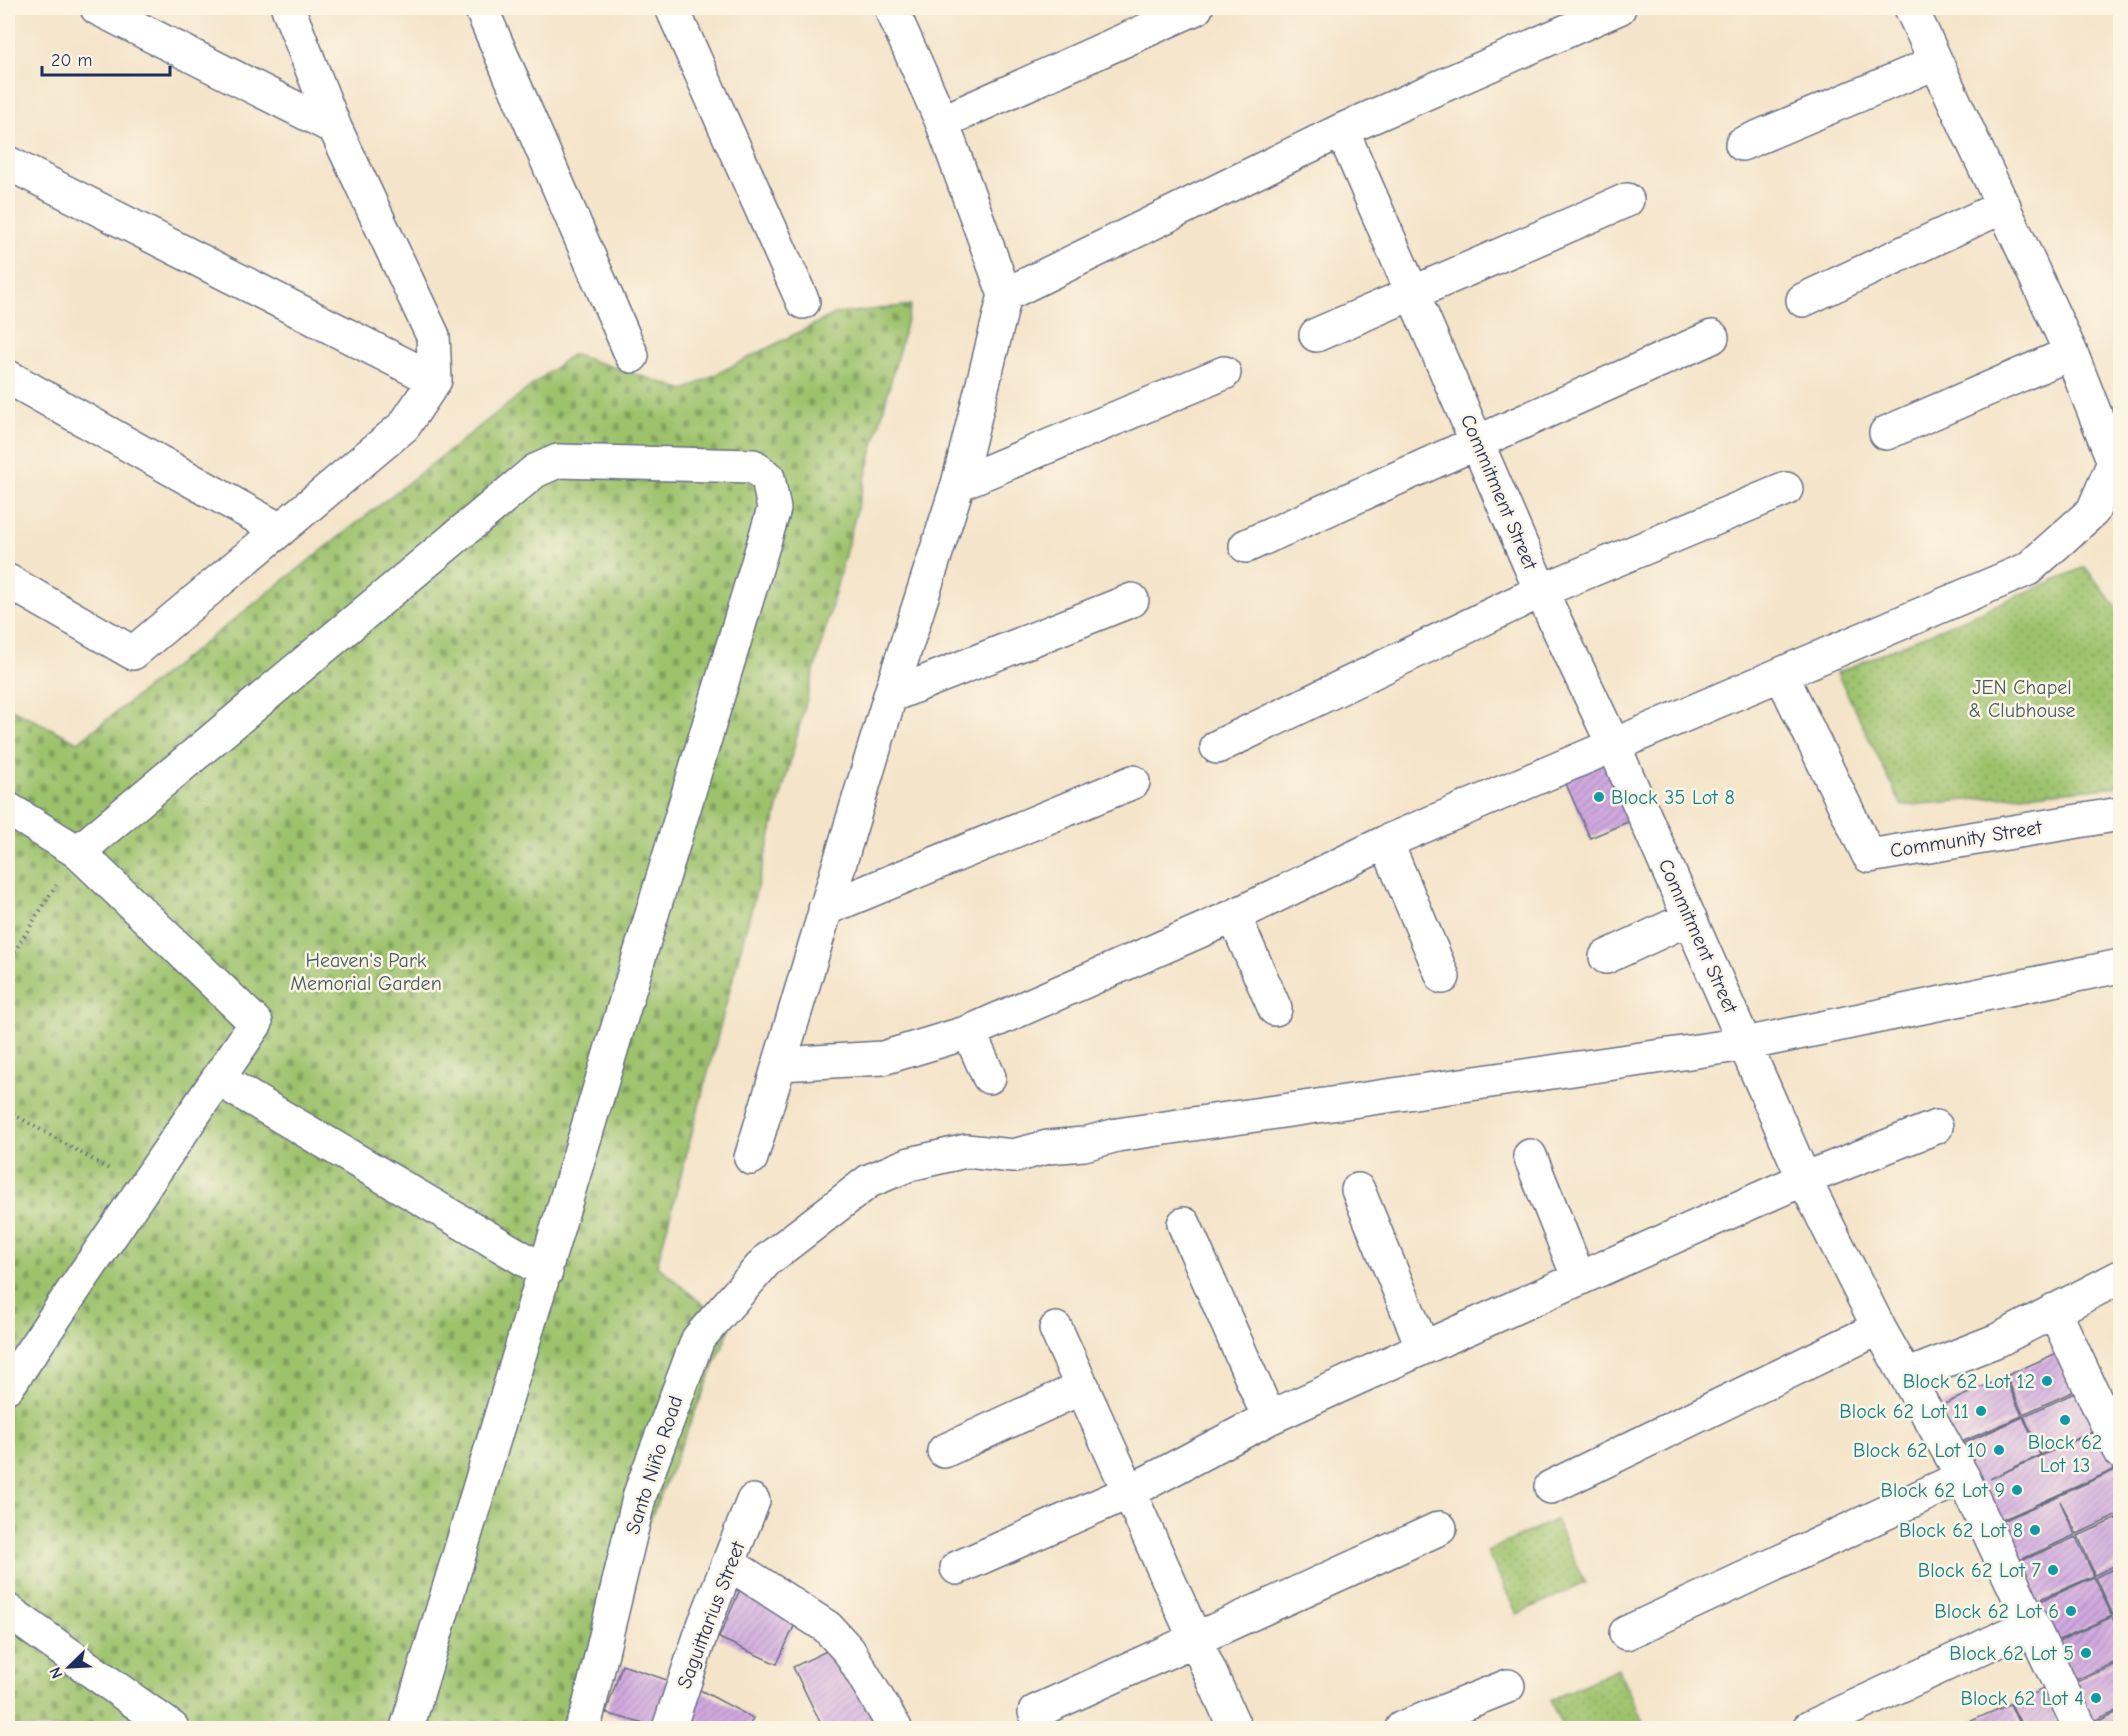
<svg xmlns="http://www.w3.org/2000/svg" width="2128" height="1736" font-family="'Comic Neue',sans-serif">
<style>
.green{fill:url(#green-dots);stroke:#5c7865;stroke-width:1.5}
.cemetery{fill:url(#cemetery-stones);stroke:#5c7865;stroke-width:1.5}
.building{fill:url(#building-hatch)}
.lines{fill:none;stroke-linecap:round;stroke-linejoin:round}
.minor-casing{stroke:#676e83;stroke-width:36}
.path{stroke:#676e83;stroke-width:4;stroke-dasharray:1.5 4.5;stroke-linecap:butt}
.minor{stroke:#fff;stroke-width:33}
.culture-dot{fill:#0f9aa8;stroke:#fcf5e5;stroke-width:2}
.labels{text-anchor:middle;dominant-baseline:central;stroke-width:5;stroke-linejoin:round;paint-order:stroke}
.street-label{font-size:20px;fill:#1b2f5e;stroke:#fcf5e5}
.park-label{font-size:20px;fill:#425b62;stroke:#fcf5e5}
.culture-label{font-size:20px;fill:#0d838f;stroke:#fcf5e5;text-anchor:end}
</style>
<defs>
<pattern id="green-dots" width="8" height="8" patternUnits="userSpaceOnUse" patternTransform="scale(1.5)"><rect width="8" height="8" fill="#9dc26c"/><path d="M2 2h.1M6 6h.1" fill="none" stroke="#7f9e5c" stroke-width="1.8" stroke-linecap="round"/></pattern>
<pattern id="cemetery-stones" width="16" height="16" patternUnits="userSpaceOnUse" patternTransform="scale(1.5)"><rect width="16" height="16" fill="#9dc26c"/><path d="M2 7V4a2 2 0 0 1 4 0v3zM10 15v-3a2 2 0 0 1 4 0v3z" fill="#7f9e5c"/></pattern>
<pattern id="building-hatch" width="6" height="6" patternUnits="userSpaceOnUse" patternTransform="scale(1.5)"><rect width="6" height="6" fill="#d2aae0"/><path d="M-1 1l2-2M0 6l6-6M5 7l2-2" fill="none" stroke="#aa8bb9"/></pattern>
</defs>
<rect width="100%" height="100%" fill="#fcf5e5"/>
<filter id="ink" filterUnits="userSpaceOnUse"><feTurbulence type="fractalNoise" baseFrequency=".0167" numOctaves="2"/><feDisplacementMap in="SourceGraphic" scale="12" xChannelSelector="R" yChannelSelector="G"/><feConvolveMatrix kernelMatrix="1 2 1 2 8 2 1 2 1" color-interpolation-filters="sRGB"/></filter>
<filter id="wash" filterUnits="userSpaceOnUse"><feTurbulence type="fractalNoise" baseFrequency=".008" numOctaves="4" result="noise"/><feDisplacementMap in="SourceGraphic" scale="24" xChannelSelector="R" yChannelSelector="G"/><feGaussianBlur stdDeviation="1.35" result="paint"/><feColorMatrix in="noise" values="0 0 0 0 0 0 0 0 0 0 0 0 0 0 0 0 0 1.4 0 .05"/><feComposite in="paint" operator="in"/></filter>
<g filter="url(#wash)">
<rect width="100%" height="100%" fill="#f4e4c9"/>
<path class="green" d="M2085,567L2120,612V786L1902,806L1837,673Z
M1555,1520L1585,1583L1517,1614L1487,1551Z
M1618,1669L1646,1728H1563L1550,1700Z"/>
<path class="cemetery" d="M911,305L657,1265L730,1328L637,1551L569,1728H8V707L78,742L572,354L685,390L835,314Z"/>
<g id="blocks">
<path class="building" d="M1609,755L1637,818L1590,838L1562,775Z
M2070,1347L2088,1385L2023,1414L2006,1376Z
M2005,1377L2022,1416L1957,1444L1940,1406Z
M2088,1387L2106,1425L2041,1455L2024,1416Z
M2023,1417L2040,1455L1990,1479L2105,1427L2120,1467L1993,1524L1958,1446Z
M2120,1468V1514L2077,1534L2060,1501L2075,1535L2011,1564L1994,1525Z
M2120,1517V1563L2095,1575L2078,1536Z
M2076,1537L2094,1576L2029,1604L2012,1565Z
M2120,1566V1612L2113,1615L2096,1577Z
M2094,1577L2112,1616L2047,1645L2030,1606Z
M741,1587L800,1613L777,1664L719,1638Z
M2112,1617L2120,1636V1660L2065,1685L2048,1646Z
M839,1645L880,1728H823L793,1667Z
M2120,1662V1709L2084,1725L2066,1687Z
M622,1665L673,1682L658,1728L606,1713Z
M2050,1686L2069,1728H2023L2011,1704Z
M700,1690L753,1718L748,1728H679Z
M2010,1704L2021,1728H1975L1971,1721Z
M2120,1711V1728H2085V1727Z"/>
</g>
</g>
<g filter="url(#ink)">
<use href="#blocks" fill-opacity="0" stroke="#676e83" stroke-width="1.5"/>
<g class="lines">
<g class="minor-casing">
<path id="minor" d="M97,8L335,128
M481,8L632,356
M672,8L803,302
M942,122L1196,8
M1342,130L1541,591L1613,744L1804,1179L1879,1328L1963,1477L2080,1728
M1742,144L1935,63
M8,163L435,380
M1005,295L1342,130L1619,8
M1803,300L2004,206
M1316,335L1627,200
M8,377L280,530
M1886,433L2071,353
M958,484L1224,373
M1246,546L1712,337
M8,581L133,653L404,426L435,380L433,336L335,128L288,8
M1781,674L1869,856L2120,814
M890,696L1132,600
M1217,747L1541,591L1786,489
M8,809L78,852L256,1023L8,1386
M1386,842L1443,977
M78,852L535,471L558,461L753,466L768,478L774,509L407,1728
M825,909L1133,782
M1234,916L1275,1009
M1606,957L1690,918
M969,1032L989,1077
M781,1064L883,1058L969,1032L1234,916L1386,842L2028,569L2093,511L2114,462L2071,353L1911,8
M218,1079L546,1272
M1530,1156L1579,1279
M751,1158L890,696L958,484L1005,295L942,122L891,8
M1358,1190L1423,1348
M1184,1224L1269,1418
M2054,1310L2120,1452
M1056,1329L1235,1728
M1906,1376L1998,1340L2120,1277
M944,1451L1083,1387
M1551,1487L1879,1328
M730,1564L827,1627L849,1651L895,1728
M957,1568L1129,1492L1269,1418L1423,1348L1804,1179L1936,1127
M8,1611L172,1728
M1626,1633L1963,1477
M1035,1712L1440,1528
M581,1728L587,1715L640,1494L698,1339L767,1260L869,1181L910,1164L966,1151L1013,1156L1048,1147L1084,1144L1117,1135L1745,1044L2120,966
M669,1728L704,1625L753,1501
M1402,1728L1508,1686
M1809,1728L2030,1625"/>
</g>
<path class="path" d="M8,962L56,885
M8,1111L109,1169"/>
<use href="#minor" class="minor"/>
</g>
</g>
<g class="culture-dot">
<circle cx="1599" cy="797" r="6"/>
<circle cx="2047" cy="1381" r="6"/>
<circle cx="1981" cy="1411" r="6"/>
<circle cx="2065" cy="1420" r="6"/>
<circle cx="1999" cy="1450" r="6"/>
<circle cx="2017" cy="1490" r="6"/>
<circle cx="2035" cy="1530" r="6"/>
<circle cx="2053" cy="1570" r="6"/>
<circle cx="2071" cy="1611" r="6"/>
<circle cx="2086" cy="1653" r="6"/>
<circle cx="2096" cy="1698" r="6"/>
</g>
<g class="labels">
<g class="street-label">
<text transform="translate(1499 492) rotate(67)">Commitment Street</text>
<text transform="translate(1966 839) rotate(-9)">Community Street</text>
<text transform="translate(1698 936) rotate(66)">Commitment Street</text>
<text transform="translate(654 1465) rotate(-72)">Santo Niño Road</text>
<text transform="translate(711 1615) rotate(-69)">Saguittarius Street</text>
</g>
<g class="park-label">
<text x="2022" y="687">JEN Chapel<tspan x="2022" dy="23">&amp; Clubhouse</tspan></text>
<text x="366" y="960">Heaven's Park<tspan x="366" dy="23">Memorial Garden</tspan></text>
</g>
<g class="culture-label">
<text x="1611" y="797" text-anchor="start">Block 35 Lot 8</text>
<text x="2035" y="1381">Block 62 Lot 12</text>
<text x="1969" y="1411">Block 62 Lot 11</text>
<text x="2065" y="1442" text-anchor="middle">Block 62<tspan x="2065" dy="23">Lot 13</tspan></text>
<text x="1987" y="1450">Block 62 Lot 10</text>
<text x="2005" y="1490">Block 62 Lot 9</text>
<text x="2023" y="1530">Block 62 Lot 8</text>
<text x="2041" y="1570">Block 62 Lot 7</text>
<text x="2059" y="1611">Block 62 Lot 6</text>
<text x="2074" y="1653">Block 62 Lot 5</text>
<text x="2084" y="1698">Block 62 Lot 4</text>
</g>
</g>
<rect width="2128" height="1736" fill="none" stroke="#fcf5e5" stroke-width="30"/>
<g transform="translate(69 1667) rotate(246)" stroke="#fcf5e5" stroke-width="4.5" paint-order="stroke">
<path d="M0-4.5L10 22L0 15L-10 22Z" fill="#1b2f5e"/>
<text y="-9" font-size="16" font-weight="bold" text-anchor="middle" fill="#1b2f5e">N</text>
</g>
<path d="M42 66v9h128v-9" fill="none" stroke="#1b2f5e" stroke-width="3"/>
<text x="51" y="66" font-size="18" fill="#1b2f5e" stroke="#fcf5e5" stroke-width="4.5" paint-order="stroke">20 m</text>
</svg>
